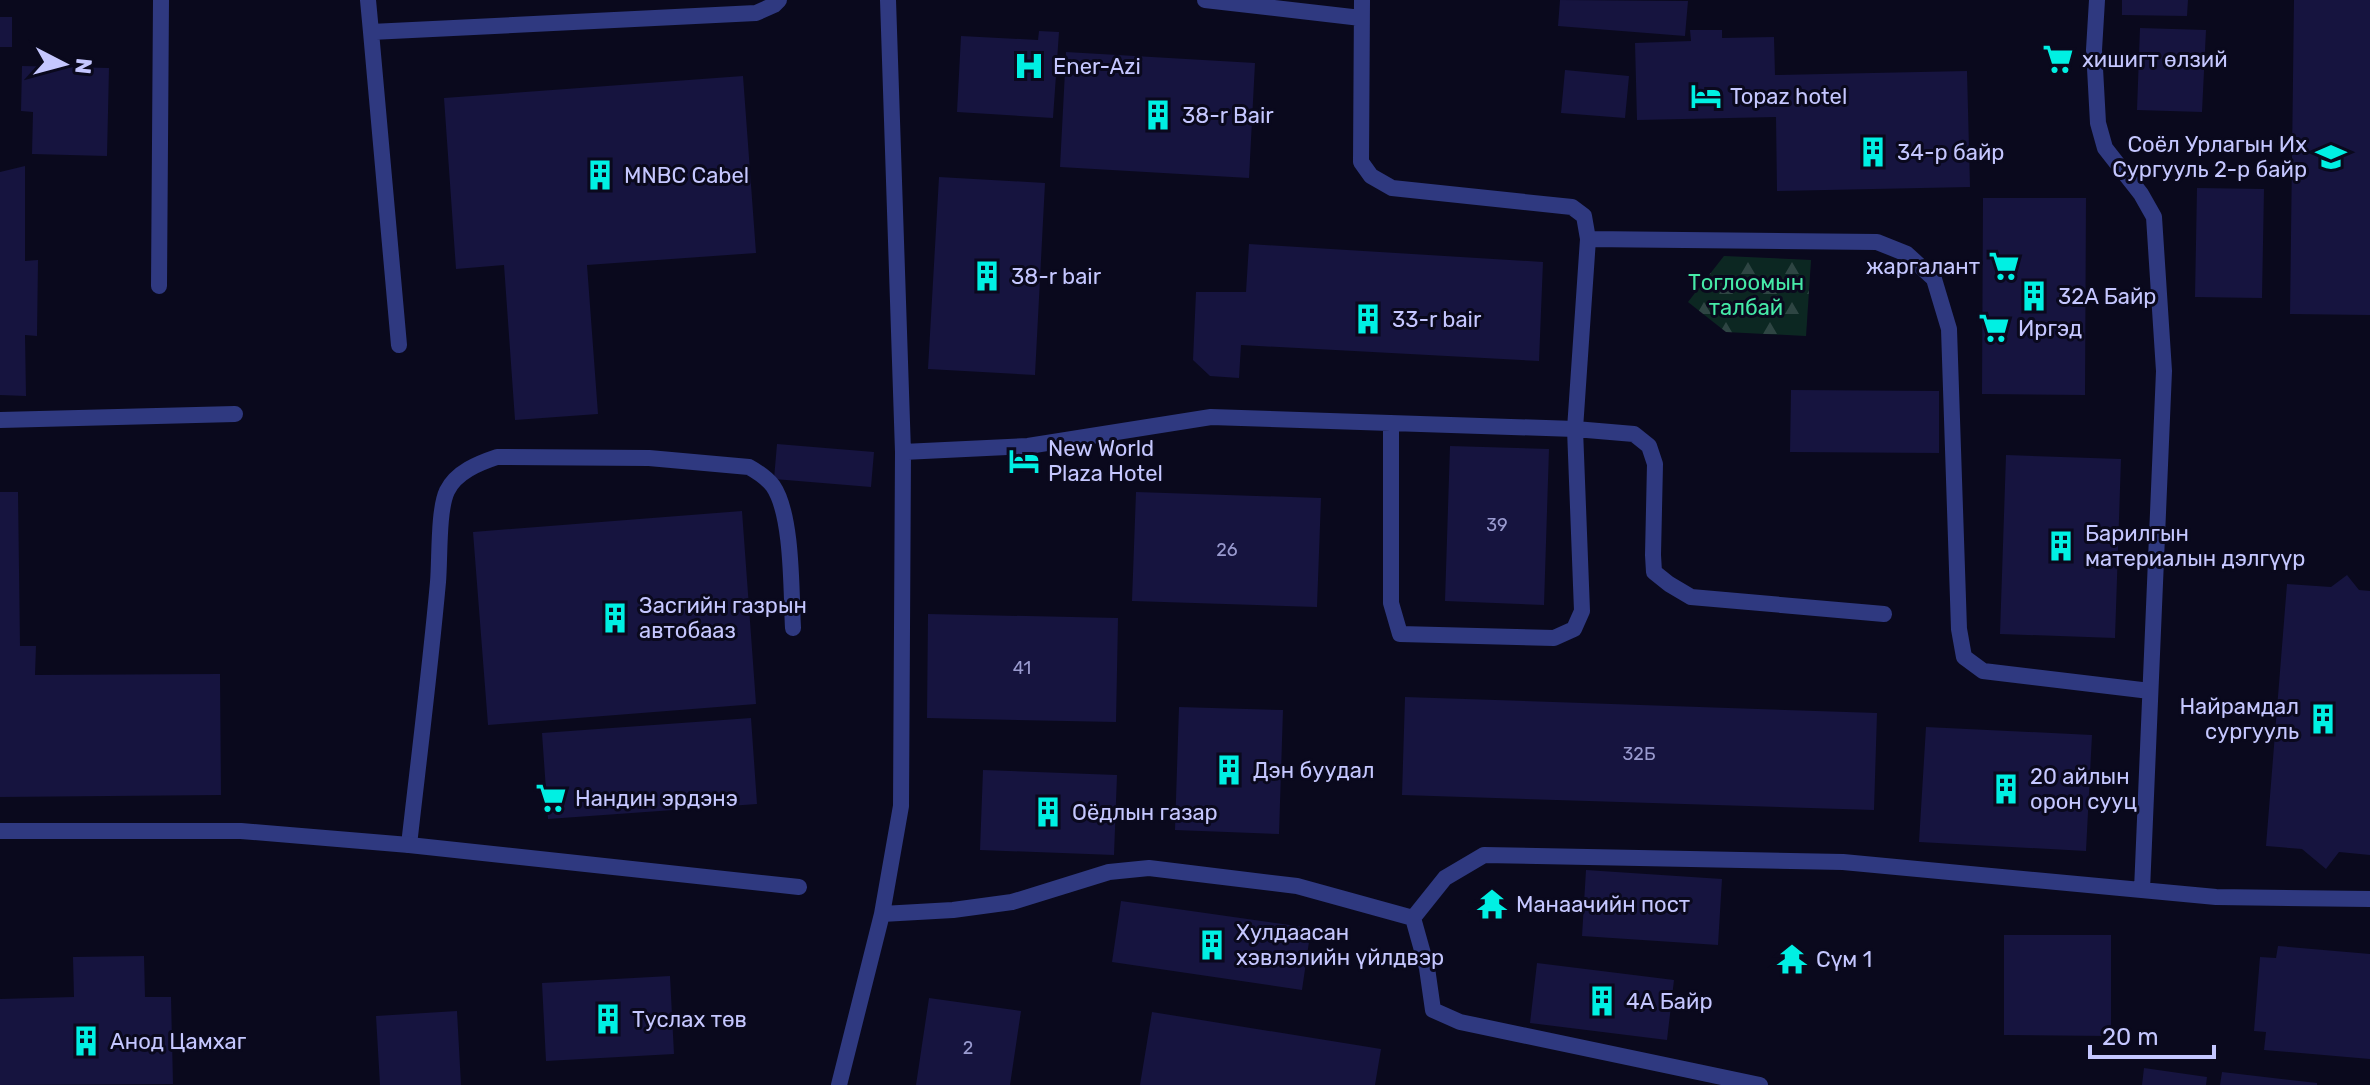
<svg xmlns="http://www.w3.org/2000/svg" width="2370" height="1085" font-family="Rubik,sans-serif">
<style>
.forest{fill:url(#forest-firs)}
.building{fill:#16143f}
.lines{fill:none;stroke-linecap:round;stroke-linejoin:round}
.service{stroke:#2f3980;stroke-width:16}
.minor{stroke:#2f3980;stroke-width:16}
.labels{text-anchor:middle;dominant-baseline:central;stroke-width:6;stroke-linejoin:round;paint-order:stroke}
.number-label{font-size:18px;fill:#999acf}
.poi-label{font-size:22px;fill:#c5c7ff;stroke:#0a091d;text-anchor:start}
.park-label{font-size:22px;fill:#46eaa8;stroke:#0a091d}
</style>
<defs>
<pattern id="forest-firs" width="22" height="20" patternUnits="userSpaceOnUse" patternTransform="scale(2)"><rect width="22" height="20" fill="#0c2722"/><path d="M5 1l3.5 6h-7zM16 11l3.5 6h-7z" fill="#2e4543"/></pattern>
</defs>
<rect width="100%" height="100%" fill="#0a091d"/>
<path class="forest" d="M1724,256L1811,260L1806,336L1726,332L1688,302Z"/>
<path class="building" d="M1560,0L1688,1L1685,36L1558,26Z
M2122,0H2188L2187,16L2122,15Z
M2294,0H2370V315L2290,314Z
M0,17H12V47H0Z
M2140,28L2206,30L2202,112L2137,110Z
M1690,30H1722V38L1774,37L1775,75L1967,71L1970,187L1777,191L1776,117L1637,120L1635,43L1691,41Z
M1039,31L1059,32L1053,118L957,112L961,36L1038,40Z
M1066,52L1255,63L1249,178L1060,167Z
M22,66L109,68L107,156L32,154L33,112L21,111Z
M1565,70L1629,76L1625,118L1561,113Z
M743,76L756,253L587,265L598,414L515,420L504,265L456,269L444,98Z
M25,166V261L38,260L37,336L25,335L26,396L0,395V172Z
M939,177L1045,183L1035,375L928,369Z
M2197,188L2264,189L2262,298L2195,297Z
M1983,198H2086L2085,395L1982,394Z
M1249,244L1543,262L1539,361L1241,345L1239,378L1210,376L1193,360L1196,292H1246Z
M1791,390L1939,391V453L1790,452Z
M777,444L874,452L871,487L774,479Z
M1450,446L1549,449L1544,605L1445,601Z
M2006,455L2121,459L2115,638L2000,634Z
M0,492H18L20,646H36L35,675L220,674L221,795L0,797Z
M1136,492L1321,498L1317,607L1132,601Z
M742,511L756,704L488,725L473,532Z
M2347,575L2359,590L2370,591V855L2339,852L2326,869L2302,849L2266,846L2287,584L2331,587Z
M928,614L1118,618L1116,722L927,718Z
M1405,697L1877,713L1874,810L1402,795Z
M1179,707L1283,710L1279,834L1175,830Z
M751,718L757,804L548,819L542,733Z
M1926,727L2092,735L2086,851L1919,842Z
M983,770L1117,775L1114,855L980,850Z
M1586,870L1722,879L1718,945L1582,936Z
M1121,901L1311,928L1302,990L1112,962Z
M2004,935H2111V1036L2004,1035Z
M2278,946L2370,954V1059L2264,1050L2266,1032L2254,1031L2260,957L2276,958Z
M144,956L145,997H171L173,1084L0,1085V999L74,997L73,957Z
M1537,963L1674,980L1667,1040L1530,1023Z
M670,976L674,1054L546,1061L542,983Z
M929,998L1021,1011L1010,1085H916Z
M457,1011L461,1085H380L376,1016Z
M1152,1012L1381,1049L1375,1085H1140Z
M2144,1068L2207,1077L2206,1085H2142Z
M2222,1072L2317,1083V1085H2220Z"/>
<g class="lines">
<path class="service" d="M368,0L371,32L756,13L774,5L779,0
M371,32L399,345
M159,286L161,0
M0,420L235,414
M409,845C419,757 430,670 438,582C440,559 438,510 447,491C456,472 479,463 497,457L649,458L749,467C758,472 767,478 773,486C793,515 791,593 793,628"/>
<path class="minor" d="M1205,0L1361,18
M1362,0L1361,162L1371,176L1392,188L1572,207L1584,216L1588,239L1575,429L1634,434L1649,446L1655,464L1653,555L1654,572L1669,584L1691,597L1884,614
M2097,0L2094,50L2098,123L2105,148L2141,194L2154,217L2164,371L2142,890
M1588,239L1877,242L1907,254L1934,279L1949,329L1959,629L1964,657L1983,671L2150,691
M903,452L1028,446L1211,417L1575,429L1582,611L1574,629L1554,638L1400,634L1391,603V423
M0,831H241L409,845L799,887
M882,914L953,910L1012,902L1109,872L1149,868L1297,886L1413,918L1445,878L1484,855L1843,862L2216,897L2370,899
M1413,918L1427,968L1433,1010L1460,1022L1760,1085
M839,1085L882,914L901,806L903,452L888,0"/>
</g>
<defs>
<g id="supermarket-bare" transform="scale(2.4)"><path d="M-6-5.5h2.5l.6 2H6L4.5 2H-2.5L-4.4-4H-6ZM-1.5 3.2a1.3 1.3 0 1 0 .1 0ZM3 3.2a1.3 1.3 0 1 0 .1 0Z" fill="#00f0e3" stroke="#0a091d" stroke-width="2.5" paint-order="stroke"/></g>
<g id="hospital-bare" transform="scale(2.4)"><path d="M-5-5h3v3.5h4V-5h3V5h-3V1.5h-4V5h-3Z" fill="#00f0e3" stroke="#0a091d" stroke-width="2.5" paint-order="stroke"/></g>
<g id="hotel-bare" transform="scale(2.4)"><path d="M-6-4.5h1.5V1H6V5H4.5V3h-9V5H-6ZM-4 0a1.8 1.8 0 1 1 3.6 0ZM.5 0V-2.5h3Q6-2.5 6 0Z" fill="#00f0e3" stroke="#0a091d" stroke-width="2.5" paint-order="stroke"/></g>
<g id="building-bare" transform="scale(2.4)"><path d="M-4-6H4V6H1V3H-1V6H-4ZM-2.5-4.3h1.7v1.8h-1.7ZM.8-4.3h1.7v1.8H.8ZM-2.5-1h1.7V.8h-1.7ZM.8-1h1.7V.8H.8Z" fill="#00f0e3" stroke="#0a091d" stroke-width="2.5" paint-order="stroke"/></g>
<g id="university-bare" transform="scale(2.4)"><path d="M0-5L7-2L0 1L-7-2ZM-4 1L0 2.5L4 1V4Q0 6-4 4Z" fill="#00f0e3" stroke="#0a091d" stroke-width="2.5" paint-order="stroke"/></g>
<g id="temple-bare" transform="scale(2.4)"><path d="M0-6L5-2H3V0L6.5 2.5H4V6H1.5V3h-3V6H-4V2.5H-6.5L-3 0V-2H-5Z" fill="#00f0e3" stroke="#0a091d" stroke-width="2.5" paint-order="stroke"/></g>
</defs>
<g fill-rule="evenodd">
<use href="#supermarket-bare" x="2058" y="59"/>
<use href="#hospital-bare" x="1029" y="66"/>
<use href="#hotel-bare" x="1706" y="96"/>
<use href="#building-bare" x="1158" y="115"/>
<use href="#building-bare" x="1873" y="152"/>
<use href="#university-bare" x="2331" y="157"/>
<use href="#building-bare" x="600" y="175"/>
<use href="#supermarket-bare" x="2004" y="266"/>
<use href="#building-bare" x="987" y="276"/>
<use href="#building-bare" x="2034" y="296"/>
<use href="#building-bare" x="1368" y="319"/>
<use href="#supermarket-bare" x="1994" y="328"/>
<use href="#hotel-bare" x="1024" y="461"/>
<use href="#building-bare" x="2061" y="546"/>
<use href="#building-bare" x="615" y="618"/>
<use href="#building-bare" x="2323" y="719"/>
<use href="#building-bare" x="1229" y="770"/>
<use href="#building-bare" x="2006" y="789"/>
<use href="#supermarket-bare" x="551" y="798"/>
<use href="#building-bare" x="1048" y="812"/>
<use href="#temple-bare" x="1492" y="904"/>
<use href="#building-bare" x="1212" y="945"/>
<use href="#temple-bare" x="1792" y="959"/>
<use href="#building-bare" x="1602" y="1001"/>
<use href="#building-bare" x="608" y="1019"/>
<use href="#building-bare" x="86" y="1041"/>
</g>
<g class="labels">
<g class="number-label">
<text x="1497" y="525">39</text>
<text x="1227" y="550">26</text>
<text x="1022" y="668">41</text>
<text x="1639" y="754">32Б</text>
<text x="968" y="1048">2</text>
</g>
<g class="poi-label">
<text x="2082" y="59">хишигт өлзий</text>
<text x="1053" y="66">Ener-Azi</text>
<text x="1730" y="96">Topaz hotel</text>
<text x="1182" y="115">38-r Bair</text>
<text x="2307" y="144" text-anchor="end">Соёл Урлагын Их<tspan x="2307" dy="25">Сургууль 2-р байр</tspan></text>
<text x="1897" y="152">34-р байр</text>
<text x="624" y="175">MNBC Cabel</text>
<text x="1980" y="266" text-anchor="end">жаргалант</text>
<text x="1011" y="276">38-r bair</text>
<text x="2058" y="296">32A Байр</text>
<text x="1392" y="319">33-r bair</text>
<text x="2018" y="328">Иргэд</text>
<text x="1048" y="448">New World<tspan x="1048" dy="25">Plaza Hotel</tspan></text>
<text x="2085" y="533">Барилгын<tspan x="2085" dy="25">материалын дэлгүүр</tspan></text>
<text x="639" y="605">Засгийн газрын<tspan x="639" dy="25">автобааз</tspan></text>
<text x="2299" y="706" text-anchor="end">Найрамдал<tspan x="2299" dy="25">сургууль</tspan></text>
<text x="1253" y="770">Дэн буудал</text>
<text x="2030" y="776">20 айлын<tspan x="2030" dy="25">орон сууц</tspan></text>
<text x="575" y="798">Нандин эрдэнэ</text>
<text x="1072" y="812">Оёдлын газар</text>
<text x="1516" y="904">Манаачийн пост</text>
<text x="1236" y="932">Хулдаасан<tspan x="1236" dy="25">хэвлэлийн үйлдвэр</tspan></text>
<text x="1816" y="959">Сүм 1</text>
<text x="1626" y="1001">4А Байр</text>
<text x="632" y="1019">Туслах төв</text>
<text x="110" y="1041">Анод Цамхаг</text>
</g>
<g class="park-label">
<text x="1746" y="282">Тоглоомын<tspan x="1746" dy="25">талбай</tspan></text>
</g>
</g>
<g transform="translate(64 64) rotate(96)" stroke="#0a091d" stroke-width="6" paint-order="stroke">
<path d="M0-6L14 30L0 20L-14 30Z" fill="#c5c7ff"/>
<text y="-12" font-size="22" font-weight="bold" text-anchor="middle" fill="#c5c7ff">N</text>
</g>
<path d="M2090 1045v12h124v-12" fill="none" stroke="#c5c7ff" stroke-width="4"/>
<text x="2102" y="1045" font-size="24" fill="#c5c7ff" stroke="#0a091d" stroke-width="6" paint-order="stroke">20 m</text>
</svg>
